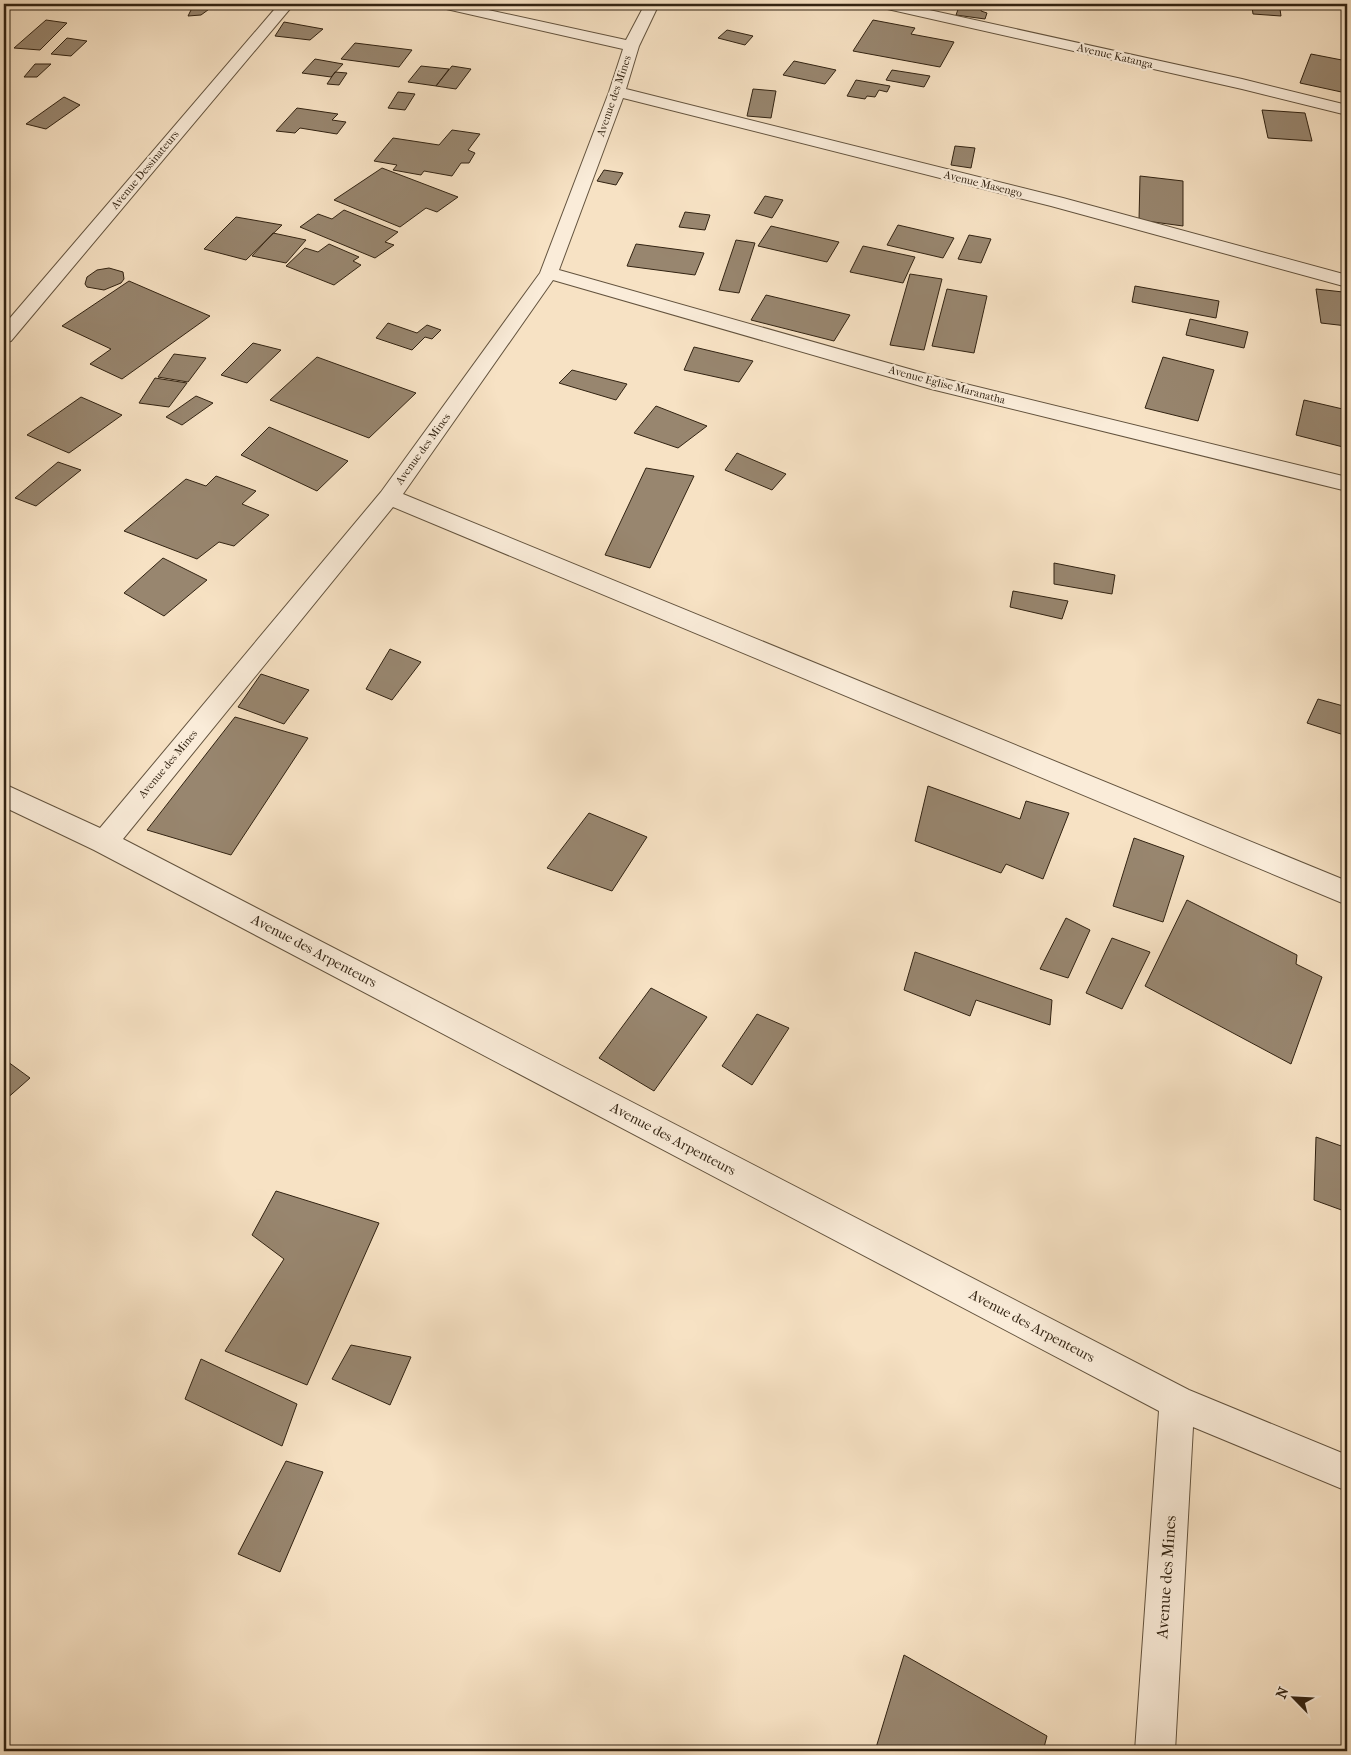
<svg xmlns="http://www.w3.org/2000/svg" width="1351" height="1755" font-family="'IM FELL French Canon',serif">
<style>
.building{fill:#98866f;stroke:#322312}
.lines{fill:none;stroke-linecap:round;stroke-linejoin:round}
.minor-casing{stroke:#63533e;stroke-width:2}
.minor{fill:#faecd9;fill-rule:evenodd}
.labels{text-anchor:middle;dominant-baseline:central;stroke-width:4.5;stroke-linejoin:round;paint-order:stroke}
.far-street-label{font-size:11px;fill:#322312;stroke:#faecd9}
.street-label{font-size:14px;fill:#322312;stroke:#faecd9}
.near-street-label{font-size:16px;fill:#322312;stroke:#faecd9}
</style>
<rect width="100%" height="100%" fill="#f7e2c4"/>
<filter id="stains"><feTurbulence type="fractalNoise" baseFrequency=".004" numOctaves="4"/><feColorMatrix values="0 0 0 0 .2 0 0 0 0 .09 0 0 0 0 .02 0 0 0 .5 -.17"/></filter>
<radialGradient id="worn" r=".72"><stop offset=".6" stop-color="#630" stop-opacity="0"/><stop offset="1" stop-color="#630" stop-opacity=".3"/></radialGradient>
<path class="building" d="M960,4H982L981,11L987,13L985,19L956,15Z
M193,6L212,7L201,15L188,16Z
M1252,7L1280,9L1281,16L1253,14Z
M46,20L67,23L40,50L14,48Z
M873,20L915,28L911,34L954,42L940,67L853,51Z
M284,22L323,29L310,40L275,36Z
M727,30L753,36L745,45L718,38Z
M67,38L87,41L71,56L51,54Z
M355,43L412,50L399,67L341,59Z
M1311,54L1347,61L1346,93L1300,83Z
M315,59L343,64L331,77L302,73Z
M794,61L836,70L825,84L783,75Z
M35,64H51L37,77H24Z
M421,66L449,69L436,86L408,82Z
M452,66L471,69L456,89L436,86Z
M892,70L930,76L924,87L886,80Z
M335,72L347,73L339,85L327,84Z
M856,80L890,86L887,92L879,90L875,97L867,96L865,99L847,96Z
M753,89L776,91L771,118L747,116Z
M398,92L415,94L405,110L388,108Z
M64,97L80,105L46,129L26,124Z
M297,108L338,114L332,120L346,122L337,134L300,128L295,133L276,131Z
M1262,110L1305,113L1312,141L1268,138Z
M452,130L480,134L468,150L475,153L469,163H461L452,176L424,171L421,175L393,170L397,165L374,161L393,138L439,145Z
M955,146L975,148L971,168L951,165Z
M382,168L458,197L437,212L426,208L400,227L334,200Z
M604,170L623,173L616,185L597,181Z
M1140,176L1183,181V226L1139,220Z
M765,196L783,200L772,218L754,213Z
M344,210L398,232L385,242L394,245L375,258L300,227L318,214L332,219Z
M685,212L710,215L705,230L679,227Z
M236,217L282,225L246,260L204,249Z
M898,225L954,238L943,258L887,245Z
M771,226L839,242L827,262L758,246Z
M273,233L306,240L286,263L252,256Z
M969,235L991,239L981,263L958,259Z
M736,240L755,243L739,293L719,290Z
M329,244L359,257L353,261L361,265L334,285L286,266L305,248L318,252Z
M636,244L704,253L695,275L627,266Z
M863,246L915,257L903,283L850,272Z
M109,268L123,272L124,279L121,283L104,290L87,287L85,284L87,277L97,270Z
M910,274L942,279L924,350L890,345Z
M129,281L210,316L122,379L90,364L111,349L62,326Z
M1135,286L1219,301L1216,318L1132,302Z
M947,289L987,296L974,353L932,346Z
M1316,289L1343,292L1347,326L1321,323Z
M766,295L850,315L834,341L751,320Z
M1190,319L1248,332L1244,348L1186,335Z
M388,323L417,333L427,325L441,330L432,339L425,337L412,350L376,338Z
M253,343L281,350L247,383L221,375Z
M694,347L753,361L739,382L684,370Z
M174,354L206,358L188,382L158,377Z
M317,357L416,393L369,438L270,400Z
M1163,357L1214,370L1198,421L1145,408Z
M572,370L627,384L616,400L559,383Z
M155,378L187,383L169,407L139,403Z
M196,396L213,403L182,425L166,417Z
M81,397L122,415L69,453L27,435Z
M1304,400L1347,410V448L1296,435Z
M656,406L707,426L678,448L634,433Z
M269,427L348,461L317,491L241,455Z
M737,453L786,474L772,490L725,470Z
M58,462L81,470L36,506L15,498Z
M646,468L694,476L650,568L605,555Z
M216,476L256,491L242,504L269,515L234,546L219,542L197,559L124,531L186,479L206,486Z
M163,558L207,580L164,616L124,593Z
M1054,563L1115,575L1112,594L1054,584Z
M1013,591L1068,601L1062,619L1010,607Z
M390,649L421,662L392,700L366,689Z
M261,674L309,690L284,724L238,707Z
M1318,699L1347,707V736L1307,723Z
M235,717L308,738L231,855L147,830Z
M928,786L1020,819L1026,801L1069,813L1043,879L1006,864L1001,873L915,841Z
M589,813L647,837L612,891L547,868Z
M1134,838L1184,856L1163,922L1113,906Z
M1187,900L1297,955L1296,964L1322,977L1291,1064L1145,986Z
M1066,918L1090,930L1068,978L1040,969Z
M1112,938L1150,952L1122,1009L1086,993Z
M915,952L1052,1000L1050,1025L976,1000L970,1016L904,990Z
M651,988L707,1017L654,1091L599,1058Z
M757,1014L789,1028L752,1085L722,1066Z
M4,1059L30,1078L4,1101Z
M1316,1137L1347,1148V1212L1314,1200Z
M276,1191L379,1223L307,1385L225,1351L284,1259L252,1235Z
M351,1345L411,1357L390,1405L332,1379Z
M201,1359L297,1404L282,1446L185,1399Z
M286,1461L323,1472L280,1572L238,1554Z
M904,1655L1047,1736L1043,1751H875Z"/>
<g class="lines">
<g class="minor-casing">
<path id="minor" d="M279,4H294L11,341L4,343V325Z
M435,4H461L626,40L645,4H659L639,46L626,89L1063,198L1347,275V287L1051,206L623,98L559,270L941,378L1347,477V491L931,389L553,280L403,494L1347,881V905L393,507L123,839L1189,1390L1347,1455V1491L1193,1427L1175,1751H1135L1159,1411L94,850L4,807V784L100,828L381,492L540,273L609,92L623,49L442,8L437,7Z
M876,4H902L1242,79L1347,105V115L1242,89L883,8L878,7Z"/>
</g>
<use href="#minor" class="minor"/>
</g>
<g class="labels">
<g class="far-street-label">
<text transform="translate(1115 56) rotate(13)">Avenue Katanga</text>
<text transform="translate(614 96) rotate(-71)">Avenue des Mines</text>
<text transform="translate(145 170) rotate(-50)">Avenue Dessinateurs</text>
<text transform="translate(983 184) rotate(14)">Avenue Masengo</text>
<text transform="translate(947 385) rotate(15)">Avenue Eglise Maranatha</text>
<text transform="translate(423 449) rotate(-54)">Avenue des Mines</text>
<text transform="translate(168 764) rotate(-50)">Avenue des Mines</text>
</g>
<g class="street-label">
<text transform="translate(314 951) rotate(28)">Avenue des Arpenteurs</text>
<text transform="translate(673 1139) rotate(28)">Avenue des Arpenteurs</text>
<text transform="translate(1032 1326) rotate(28)">Avenue des Arpenteurs</text>
</g>
<g class="near-street-label">
<text transform="translate(1166 1577) rotate(-86)">Avenue des Mines</text>
</g>
</g>
<rect width="1351" height="1755" fill="none" stroke="#f7e2c4" stroke-width="20"/>
<rect x="5" y="5" width="1341" height="1745" fill="none" stroke="#322312" stroke-width="2.5"/>
<rect x="10" y="10" width="1331" height="1735" fill="none" stroke="#322312"/>
<g transform="translate(1294 1698) rotate(294)" stroke="#faecd9" stroke-width="4" paint-order="stroke">
<path d="M0-4L9 19L0 12L-9 19Z" fill="#322312"/>
<text y="-8" font-size="14" font-weight="bold" text-anchor="middle" fill="#322312">N</text>
</g>
<rect width="100%" height="100%" filter="url(#stains)"/>
<rect width="100%" height="100%" fill="url(#worn)"/>
</svg>
